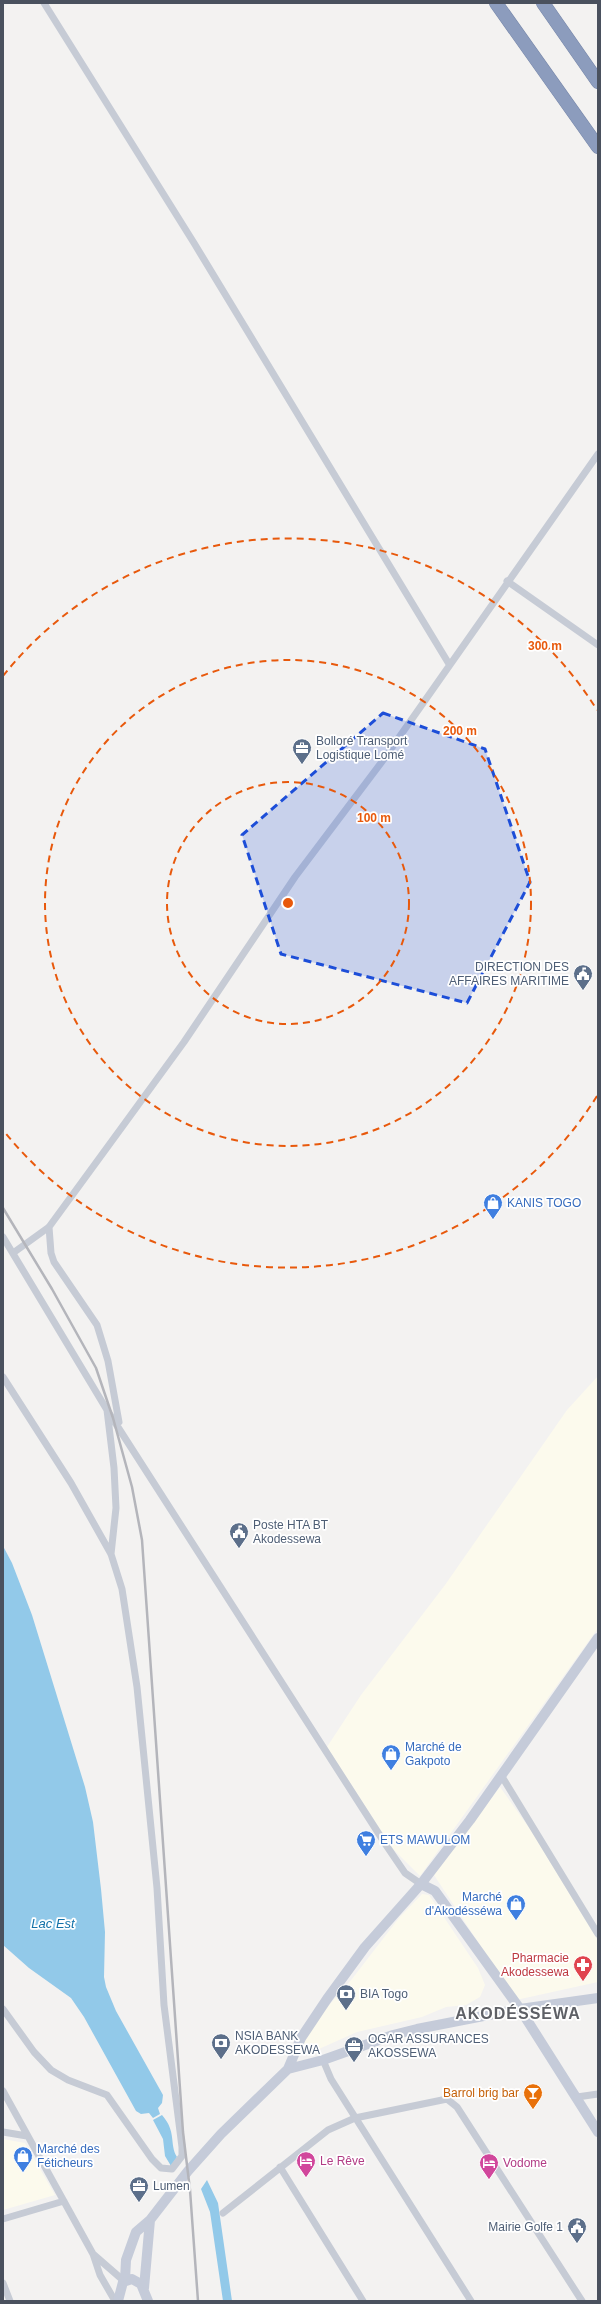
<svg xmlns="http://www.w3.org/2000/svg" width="601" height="2304" font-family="Helvetica,sans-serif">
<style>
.commercial{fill:#fcfaed}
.water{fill:#92c9e9}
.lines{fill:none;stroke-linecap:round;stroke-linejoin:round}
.highway-casing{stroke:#7787a9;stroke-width:14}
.street{stroke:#c6cbd5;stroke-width:7}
.secondary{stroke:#c5cbd9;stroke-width:10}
.highway{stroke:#8c9cbd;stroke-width:13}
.rail{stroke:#b4b5bb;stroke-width:2.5}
.marked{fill:#1d4ed8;fill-opacity:0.2;stroke:#1d4ed8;stroke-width:3;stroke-dasharray:8 5;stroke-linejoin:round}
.ring{fill:none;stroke:#e8590c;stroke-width:2;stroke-dasharray:7 5}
.labels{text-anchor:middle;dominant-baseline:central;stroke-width:3.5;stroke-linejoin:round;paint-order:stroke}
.service-label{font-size:12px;fill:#4e5e75;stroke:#fff;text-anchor:start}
.shop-label{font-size:12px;fill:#366cbe;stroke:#fff;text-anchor:start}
.health-label{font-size:12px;fill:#be3a42;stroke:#fff;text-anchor:end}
.food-label{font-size:12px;fill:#c56008;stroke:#fff;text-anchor:end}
.hotel-label{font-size:12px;fill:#b23c85;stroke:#fff;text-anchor:start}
.water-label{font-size:13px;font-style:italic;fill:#1371a8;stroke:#fff}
.district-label{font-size:16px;font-weight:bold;letter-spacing:1px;fill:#5e6066;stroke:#fff}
.centre{fill:#e8590c;stroke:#fff;stroke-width:2}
.ring-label{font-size:12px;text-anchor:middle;font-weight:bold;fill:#e8590c;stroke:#fff;stroke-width:3.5;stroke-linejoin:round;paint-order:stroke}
</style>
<rect width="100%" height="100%" fill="#f3f2f1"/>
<path class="commercial" d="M598,1376V1628L420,1876L393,1849L327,1747L361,1695L445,1585L567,1410Z
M500,1787L532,1832L598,1941V1982L516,2000L434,1875Z
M422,1894L429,1895L478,1968L485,1985L480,1997L466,2005L446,2007L422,2017L357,2032L310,2053L303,2049L302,2044L317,2019L352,1979L399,1918Z
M3,2139L25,2143L55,2195L3,2210Z"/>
<path class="water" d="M3,1546L12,1563L32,1615L85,1787L93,1822L101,1889L105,1932L104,1977L106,1987L116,2011L163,2095L162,2103L158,2108L160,2114L153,2118L149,2113L141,2114L136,2111L84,2017L71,1998L29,1968L3,1945Z
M162,2115C177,2132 169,2144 177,2157L171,2166L165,2156L163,2139L153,2120Z
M207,2180L218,2203L232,2301H223L210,2212L201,2189Z"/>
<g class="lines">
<g class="highway-casing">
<path id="highway" d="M496,3L598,147
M543,3L598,82"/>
</g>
<path class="street" d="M44,3L194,243L449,664
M507,581L598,645
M49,1227L51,1253L54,1262L97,1325L108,1361L119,1422
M3,1237L107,1410L386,1845L405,1873L421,1884
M13,1253L49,1227L125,1123L184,1042L295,877L381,763L598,454
M3,1377L71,1483L111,1554L122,1589L137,1687L157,1888L164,2005L182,2147V2156L172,2169L161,2168L152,2159L107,2095L68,2080L51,2070L34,2052L3,2009
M107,1410L114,1468L116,1508L111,1554
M501,1775L598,1934
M323,2060L331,2079L471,2301
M3,2091L93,2254L100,2275L115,2301
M577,2097L598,2094
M3,2132L27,2136
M280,2167L363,2301
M223,2213L328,2130L355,2118L447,2099L457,2107L582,2301
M3,2219L64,2201
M93,2254L124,2281
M3,2283L10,2301"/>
<path class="secondary" d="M421,1884L435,1891L520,2009L598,2132
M288,2069L323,2060L393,2035L417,2029L520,2009L598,1998
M125,2280L126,2260L136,2232L150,2220L188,2171L221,2134L288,2069L301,2038L327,1999L365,1947L421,1884L470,1820L598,1638
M144,2288L150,2220
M118,2301L123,2282L132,2279L141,2284L148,2301"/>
<use href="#highway" class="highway"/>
<path class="rail" d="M3,1208L52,1289L96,1368L113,1418L132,1487L142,1540L183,2132L190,2190L198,2301"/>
</g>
<path class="marked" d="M383,713L485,749L530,882L467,1003L281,954L242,835Z"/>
<g class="ring">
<circle cx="288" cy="903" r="121"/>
<circle cx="288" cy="903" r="243"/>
<path d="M597 1096A364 364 0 0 1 3 1130M3 676A364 364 0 0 1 597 710"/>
</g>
<defs>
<g id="office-pin" transform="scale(1)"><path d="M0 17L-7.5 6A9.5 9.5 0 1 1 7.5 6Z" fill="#5c6f8a" stroke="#fff"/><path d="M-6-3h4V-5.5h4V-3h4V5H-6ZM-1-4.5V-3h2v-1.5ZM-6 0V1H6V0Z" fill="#fff"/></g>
<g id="civic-pin" transform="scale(1)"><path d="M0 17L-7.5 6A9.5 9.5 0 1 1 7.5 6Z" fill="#5c6f8a" stroke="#fff"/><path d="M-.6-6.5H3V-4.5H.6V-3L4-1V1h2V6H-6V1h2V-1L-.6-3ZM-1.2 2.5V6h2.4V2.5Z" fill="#fff"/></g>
<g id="shop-pin" transform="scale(1)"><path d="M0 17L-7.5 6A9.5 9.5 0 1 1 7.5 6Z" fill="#3f7fe0" stroke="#fff"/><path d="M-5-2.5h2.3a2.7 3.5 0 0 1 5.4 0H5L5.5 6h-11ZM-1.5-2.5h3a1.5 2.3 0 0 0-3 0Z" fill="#fff"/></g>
<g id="supermarket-pin" transform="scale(1)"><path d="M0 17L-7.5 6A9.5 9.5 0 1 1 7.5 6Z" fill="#3f7fe0" stroke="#fff"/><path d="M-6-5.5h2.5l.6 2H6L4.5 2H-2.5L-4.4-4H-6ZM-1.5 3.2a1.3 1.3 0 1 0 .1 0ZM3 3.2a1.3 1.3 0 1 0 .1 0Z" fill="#fff"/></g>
<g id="pharmacy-pin" transform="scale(1)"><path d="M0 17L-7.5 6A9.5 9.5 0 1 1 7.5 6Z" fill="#e0444e" stroke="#fff"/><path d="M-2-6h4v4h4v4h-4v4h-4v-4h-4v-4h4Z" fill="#fff"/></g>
<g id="bank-pin" transform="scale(1)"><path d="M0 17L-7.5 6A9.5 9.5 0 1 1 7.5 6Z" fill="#5c6f8a" stroke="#fff"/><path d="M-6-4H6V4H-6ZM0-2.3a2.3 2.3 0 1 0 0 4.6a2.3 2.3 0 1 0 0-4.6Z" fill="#fff"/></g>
<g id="bar-pin" transform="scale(1)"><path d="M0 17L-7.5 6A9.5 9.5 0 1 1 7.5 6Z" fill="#e8710a" stroke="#fff"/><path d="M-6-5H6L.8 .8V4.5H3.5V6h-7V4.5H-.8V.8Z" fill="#fff"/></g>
<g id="hotel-pin" transform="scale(1)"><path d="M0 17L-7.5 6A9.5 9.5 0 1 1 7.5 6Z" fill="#d1479c" stroke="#fff"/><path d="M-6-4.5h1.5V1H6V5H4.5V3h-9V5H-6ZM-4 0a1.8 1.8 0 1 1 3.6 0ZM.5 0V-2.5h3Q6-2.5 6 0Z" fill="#fff"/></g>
</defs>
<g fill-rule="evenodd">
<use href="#office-pin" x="302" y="748"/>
<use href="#civic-pin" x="583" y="974"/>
<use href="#shop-pin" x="493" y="1203"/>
<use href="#civic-pin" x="239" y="1532"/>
<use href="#shop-pin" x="391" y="1754"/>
<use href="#supermarket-pin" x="366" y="1840"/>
<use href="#shop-pin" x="516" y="1904"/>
<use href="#pharmacy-pin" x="583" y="1965"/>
<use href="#bank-pin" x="346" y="1994"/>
<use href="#bank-pin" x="221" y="2043"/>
<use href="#office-pin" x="354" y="2046"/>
<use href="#bar-pin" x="533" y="2093"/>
<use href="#shop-pin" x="23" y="2156"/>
<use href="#hotel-pin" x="306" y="2161"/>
<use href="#hotel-pin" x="489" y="2163"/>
<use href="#office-pin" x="139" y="2186"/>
<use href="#civic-pin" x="577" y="2227"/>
</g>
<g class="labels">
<g class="service-label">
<text x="316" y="741">Bolloré Transport<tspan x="316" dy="14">Logistique Lomé</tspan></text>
<text x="569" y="967" text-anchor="end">DIRECTION DES<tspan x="569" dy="14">AFFAIRES MARITIME</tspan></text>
<text x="253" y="1525">Poste HTA BT<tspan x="253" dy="14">Akodessewa</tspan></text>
<text x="360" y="1994">BIA Togo</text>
<text x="235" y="2036">NSIA BANK<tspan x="235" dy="14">AKODESSEWA</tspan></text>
<text x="368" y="2039">OGAR ASSURANCES<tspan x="368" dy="14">AKOSSEWA</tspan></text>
<text x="153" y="2186">Lumen</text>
<text x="563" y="2227" text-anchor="end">Mairie Golfe 1</text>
</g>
<g class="shop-label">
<text x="507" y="1203">KANIS TOGO</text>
<text x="405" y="1747">Marché de<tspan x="405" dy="14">Gakpoto</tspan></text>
<text x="380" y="1840">ETS MAWULOM</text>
<text x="502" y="1897" text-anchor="end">Marché<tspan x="502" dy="14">d'Akodésséwa</tspan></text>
<text x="37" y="2149">Marché des<tspan x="37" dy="14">Féticheurs</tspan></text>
</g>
<g class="health-label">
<text x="569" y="1958">Pharmacie<tspan x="569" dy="14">Akodessewa</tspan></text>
</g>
<g class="food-label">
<text x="519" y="2093">Barrol brig bar</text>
</g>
<g class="hotel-label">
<text x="320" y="2161">Le Rêve</text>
<text x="503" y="2163">Vodome</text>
</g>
<g class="water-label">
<text x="53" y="1923">Lac Est</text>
</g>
<g class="district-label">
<text x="518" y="2013">AKODÉSSÉWA</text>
</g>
</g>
<circle cx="288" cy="903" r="6" class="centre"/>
<g class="ring-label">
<text x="545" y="650">300 m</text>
<text x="460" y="735">200 m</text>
<text x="374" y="822">100 m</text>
</g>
<rect width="601" height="2304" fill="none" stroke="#4a515e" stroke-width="8"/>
</svg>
